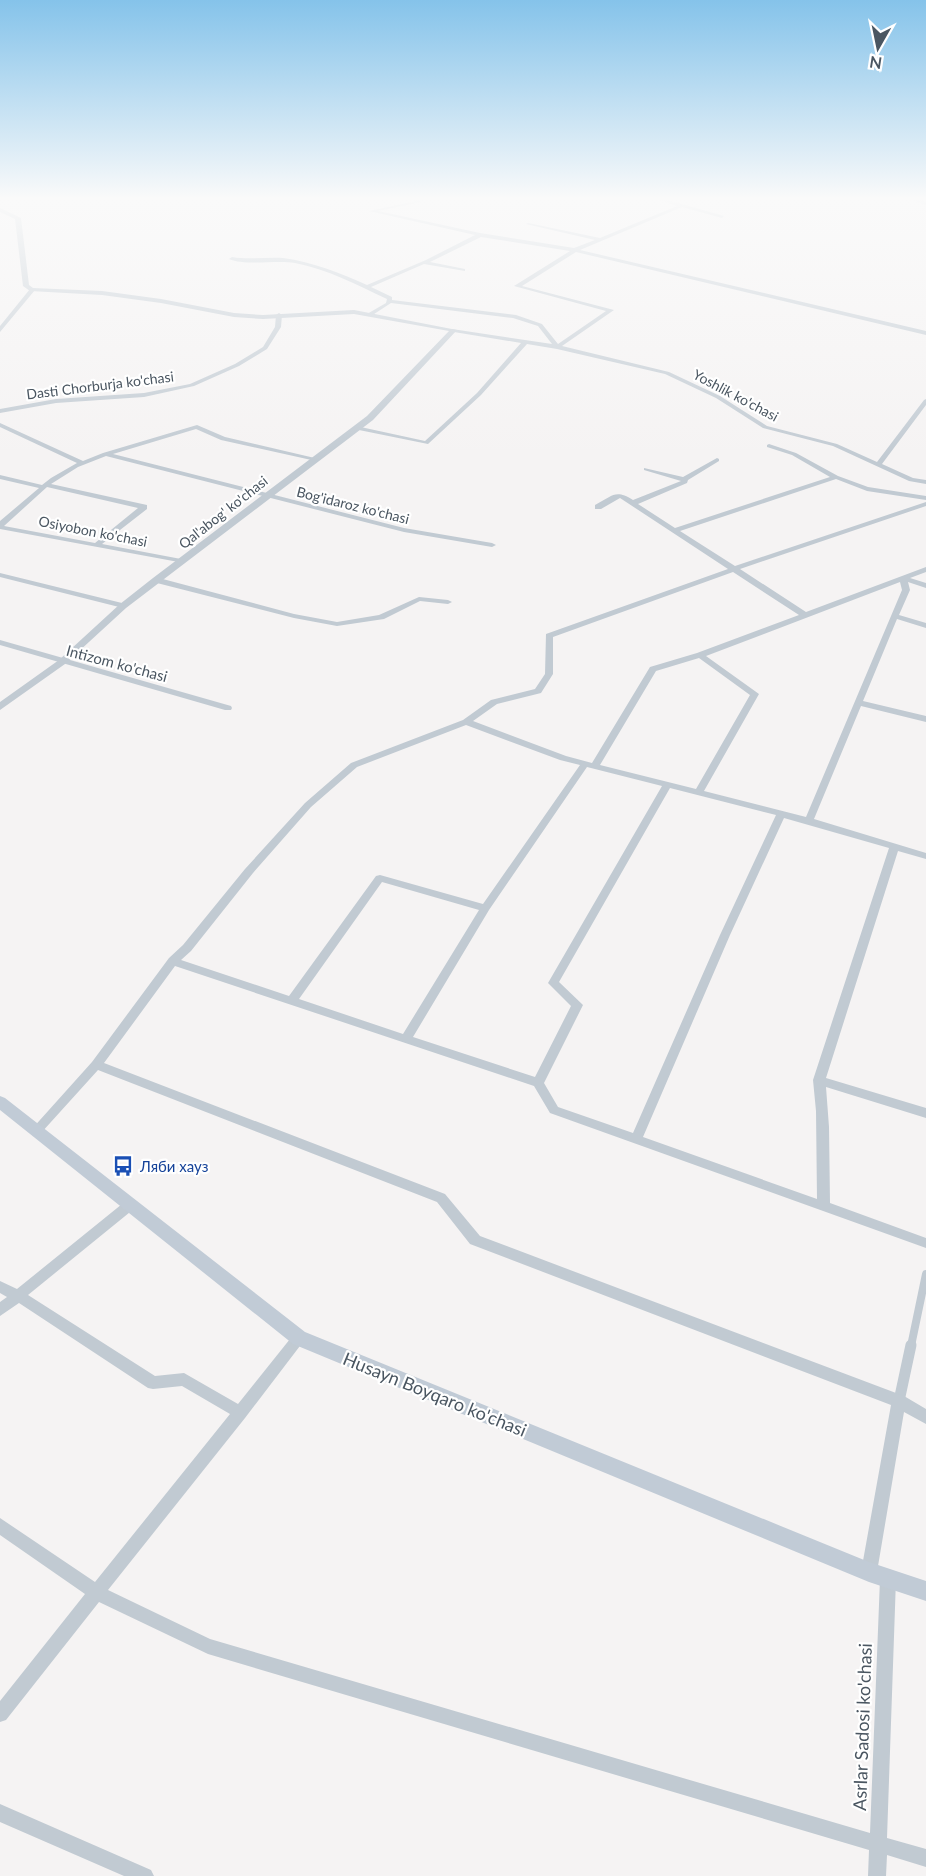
<svg xmlns="http://www.w3.org/2000/svg" width="926" height="1876" font-family="Lato,sans-serif">
<style>
.lines{fill:none;stroke-linecap:round;stroke-linejoin:round}
.pedestrian-far1{stroke:#c1cad2;stroke-width:8}
.pedestrian{stroke:#c1cad2;stroke-width:11}
.minor{fill:#c1cad2;fill-rule:evenodd}
.tertiary{fill:#c1cad2;fill-rule:evenodd}
.secondary{fill:#c1cbd6;fill-rule:evenodd}
.labels{text-anchor:middle;dominant-baseline:central;stroke-width:4.5;stroke-linejoin:round;paint-order:stroke}
.far-street-label{font-size:14px;fill:#4a5661;stroke:#fff}
.street-label{font-size:15px;fill:#4a5661;stroke:#fff}
.transit-label{font-size:15px;fill:#164399;stroke:#fff;text-anchor:start}
.near-street-label{font-size:18px;fill:#4a5661;stroke:#fff}
</style>
<rect width="100%" height="100%" fill="#f5f3f3"/>
<g class="lines">
<path class="pedestrian-far1" d="M911,1346L926,1274"/>
<path class="pedestrian" d="M899,1401L911,1345"/>
<path class="minor" d="M416,199H420L421,202L378,211L480,233L574,248L595,240L526,224L528,223L600,238L677,206L657,199H664L724,216L722,218L682,207L580,250L926,331V335L576,252L522,286L614,310L562,346L669,372L720,396L767,426L837,444L877,462L924,400L926,399V405L882,464L913,478L926,480V484L909,481L833,446L763,428L716,398L665,374L557,349L527,344L481,395L428,444L354,429L353,428L356,426L425,441L477,393L521,343L454,332L451,330L452,329L552,344L538,326L513,318L391,303L371,316H367V314L386,303L387,299C357,285 327,269 295,263C276,260 245,266 229,259L232,257C249,260 266,257 283,258C313,262 340,273 367,285L426,260L475,235L369,211L416,201ZM481,237L570,251L514,286L606,311L558,344L542,324L516,315L392,300V297L371,287L424,264L465,271V269L430,262Z
M910,199H916L926,202V205Z
M30,289L35,290L0,332V326Z
M279,313L282,315L281,327L267,349L239,366L194,386L144,397L56,403L0,413V409L56,399L144,393L190,384L235,364L263,347L275,327L276,315Z
M0,423L83,461L103,453L197,425L225,437L319,459L316,461L221,440L196,429L113,454L404,528L492,543L496,545L492,547L404,532L106,456L78,467L51,484L147,505V509L102,544L181,559L185,561L184,563L0,529V521L39,488L0,479V475L42,485L51,478L77,463L0,427ZM47,487L138,508L95,543L4,526Z
M769,444L796,453L838,476L868,487L926,496V500L867,491L836,479L680,531L735,566L926,502V506L740,569L806,612L926,567V572L910,578L926,583V588L908,582L910,590L899,615L926,623V628L897,619L863,701L926,716V722L861,706L814,819L926,853V859L898,851L826,1078L926,1108V1118L826,1087L829,1127L830,1203L926,1238V1248L550,1113L534,1086L175,966L104,1063L445,1194L480,1236L904,1396L926,1409V1424L904,1412L877,1572L874,1577L869,1580L864,1577L861,1572L891,1405L470,1244L437,1202L98,1070L41,1133L37,1135L33,1133L31,1130L92,1062L169,958L183,945L245,869L305,803L351,763L463,720L491,700L535,689L545,674L546,634L728,569L620,498L601,509H595V505C613,496 615,489 633,500L681,481L644,470V468L683,477L717,458L719,459V461L688,480L687,483L638,504L675,528L830,477L792,455L767,447V445ZM733,572L799,615L697,653L650,667L592,763L566,756L473,721L497,704L541,693L553,674V637ZM900,582L902,590L806,817L704,791L759,694L706,656ZM699,658L750,695L696,789L600,765L656,671ZM466,725L560,760L580,765L483,904L380,875L376,876L289,996L181,960L191,951L253,873L311,807L357,767ZM587,767L662,786L548,983L571,1006L535,1077L413,1037L489,910ZM670,788L776,815L720,935L633,1133L558,1107L544,1083L583,1005L559,982ZM784,818L889,848L813,1080L816,1111L817,1199L643,1137L730,935ZM382,882L479,910L403,1034L299,999Z
M0,573L126,604L127,606L123,608L0,577Z
M153,578H159L294,614L337,622L379,615L419,597L448,600L452,602L448,604L420,601L384,619L337,626L294,618L153,582Z
M0,640L231,706L232,708L231,710H225L0,645Z
M131,1199L135,1200L137,1204L135,1208L28,1295L155,1376L184,1373L238,1404L294,1334L299,1332L304,1334L306,1338L245,1418L108,1590L210,1639L870,1833L880,1579L883,1574L888,1571L893,1574L896,1579L887,1838L926,1849V1867L887,1855L886,1876H868L869,1850L208,1654L99,1602L6,1720L0,1722V1701L85,1594L0,1535V1518L95,1582L230,1414L182,1386L153,1389L148,1388L19,1303L0,1316V1302L7,1297L0,1293V1281L17,1289L127,1200Z
M0,1804L151,1870L154,1876H124L0,1822Z"/>
<path class="tertiary" d="M0,208L21,218L29,285L33,288L102,291L161,299L234,313L263,315L354,310L457,330L373,420L126,608L65,664L0,710V702L59,660L120,604L153,578L367,416L449,331L354,314L263,319L234,317L161,303L102,295L30,291L23,286L15,219L0,212Z"/>
<path class="secondary" d="M0,1096L5,1098L305,1332L869,1562L926,1581V1601L869,1582L293,1344L0,1110Z"/>
</g>
<linearGradient id="sky" x2="0" y2="1"><stop stop-color="#85c3ea"/><stop offset="0.43" stop-color="#fafafa"/><stop offset="1" stop-color="#fafafa" stop-opacity="0"/></linearGradient>
<rect width="926" height="461" fill="url(#sky)"/>
<defs>
<g id="bus-bare" transform="scale(1.62)"><path d="M-5-6H5V4H4V6H2V4H-2V6H-4V4H-5ZM-3.5-4V0h7V-4ZM-3.5 1.2v1.5H-2V1.2ZM2 1.2v1.5H3.5V1.2Z" fill="#1a4fb4" stroke="#fff" stroke-width="2.5" paint-order="stroke"/></g>
</defs>
<g fill-rule="evenodd">
<use href="#bus-bare" x="123" y="1166"/>
</g>
<g class="labels">
<g class="far-street-label">
<text transform="translate(100 385) rotate(-7)">Dasti Chorburja ko'chasi</text>
<text transform="translate(736 395) rotate(28)">Yoshlik ko'chasi</text>
<text transform="translate(353 505) rotate(14)">Bog'idaroz ko'chasi</text>
<text transform="translate(223 512) rotate(-38)">Qal'abog' ko'chasi</text>
<text transform="translate(93 531) rotate(11)">Osiyobon ko'chasi</text>
</g>
<g class="street-label">
<text transform="translate(117 663) rotate(15)">Intizom ko'chasi</text>
</g>
<g class="transit-label">
<text x="140" y="1166">Ляби хауз</text>
</g>
<g class="near-street-label">
<text transform="translate(435 1394) rotate(22)">Husayn Boyqaro ko'chasi</text>
<text transform="translate(862 1727) rotate(-88)">Asrlar Sadosi ko'chasi</text>
</g>
</g>
<g transform="translate(878 48) rotate(189)" stroke="#ffffff" stroke-width="4.5" paint-order="stroke">
<path d="M0-4.5L10 22L0 15L-10 22Z" fill="#4a5661"/>
<text y="-9" font-size="16" font-weight="bold" text-anchor="middle" fill="#4a5661">N</text>
</g>
</svg>
